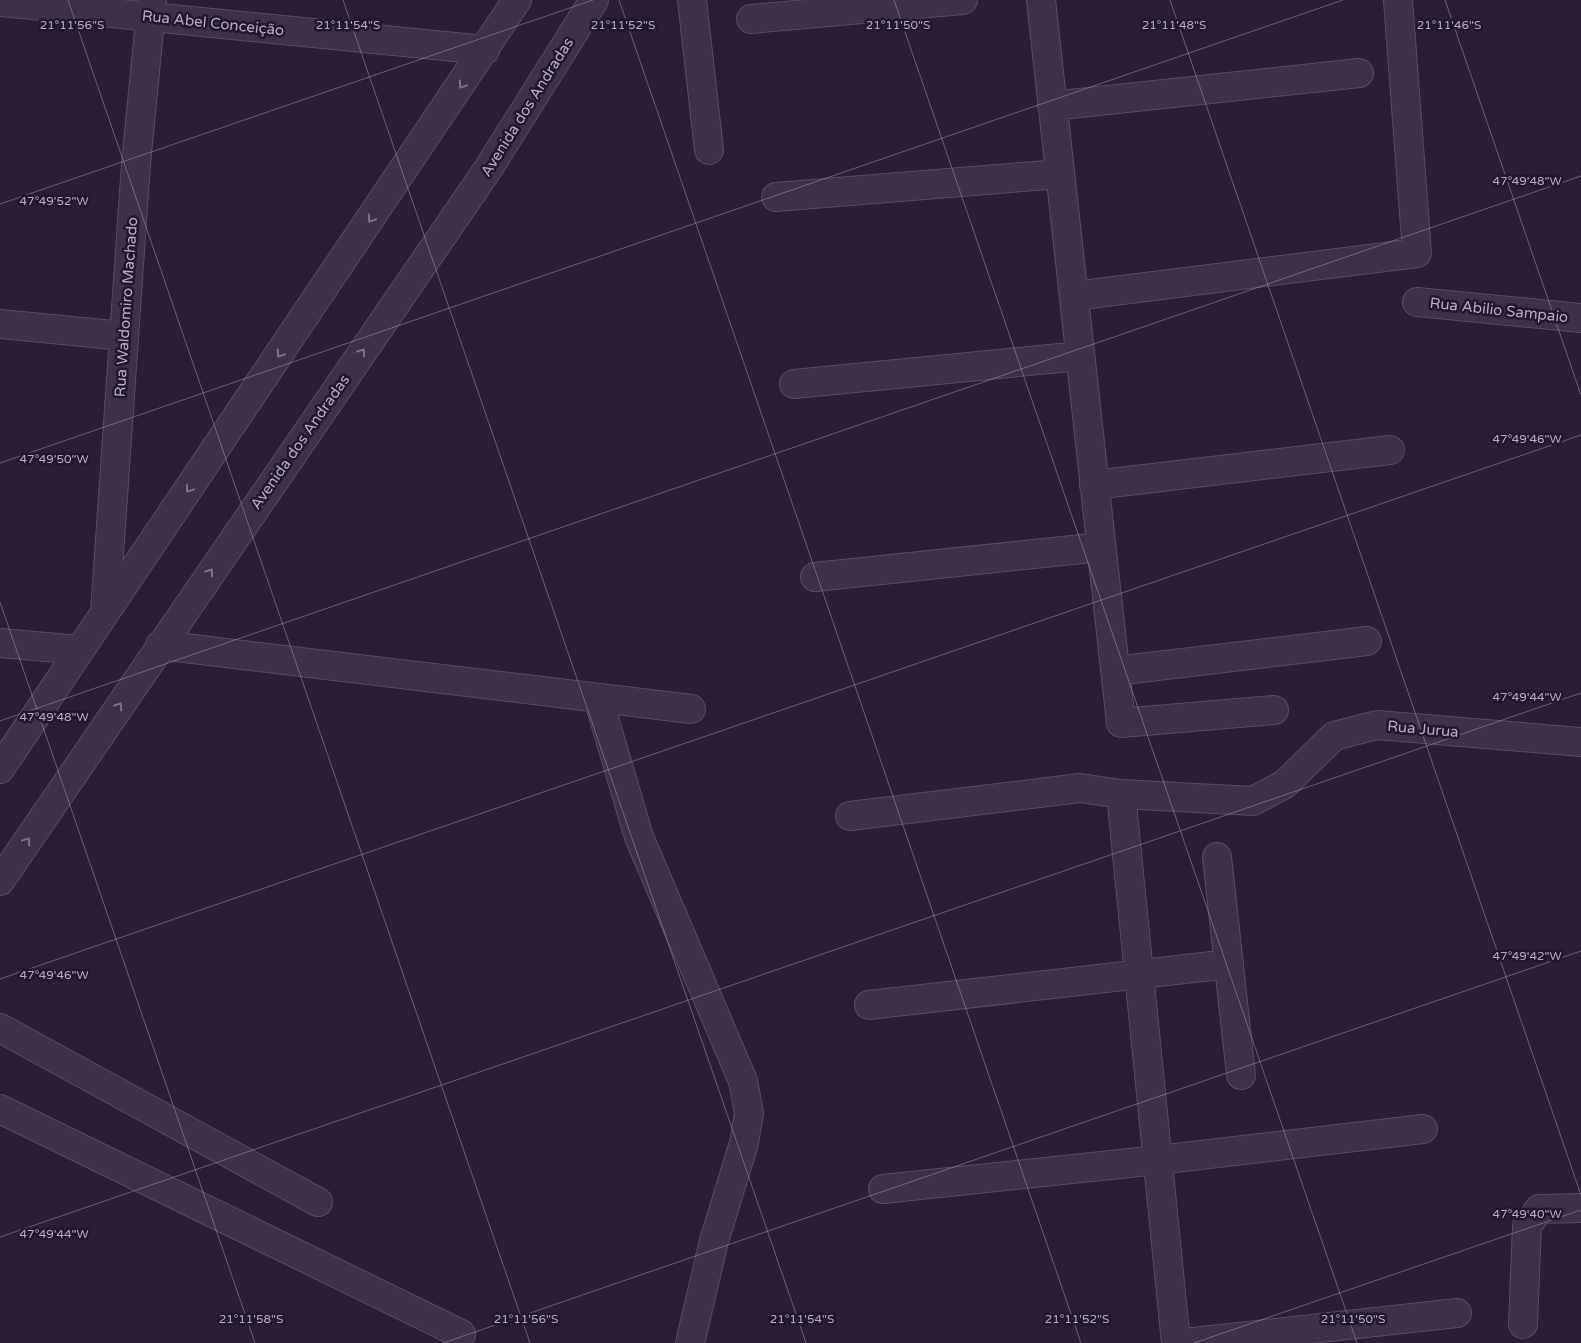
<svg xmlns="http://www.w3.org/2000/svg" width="1581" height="1343" font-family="'Varela Round',sans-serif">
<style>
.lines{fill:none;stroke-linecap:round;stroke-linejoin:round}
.minor-casing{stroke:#574c62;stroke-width:30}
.minor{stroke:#3c3146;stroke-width:28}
.oneway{stroke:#80748b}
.ticks{fill:none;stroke:#b8abc4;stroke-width:1;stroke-opacity:0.45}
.labels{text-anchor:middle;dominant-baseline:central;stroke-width:5;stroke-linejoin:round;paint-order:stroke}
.street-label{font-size:15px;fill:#b8abc4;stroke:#21172b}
.ticks-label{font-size:12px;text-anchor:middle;fill:#b8abc4;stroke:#21172b;stroke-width:5;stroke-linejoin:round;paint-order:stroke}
</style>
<rect width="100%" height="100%" fill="#2a1e36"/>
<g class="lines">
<g class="minor-casing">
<path id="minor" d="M692,0L709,150
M1041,0L1121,723L1274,710
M0,2L485,50
M751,19L963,0
M1052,106L1359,73
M776,197L1060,174
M1074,296L1417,253L1398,0
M1417,302L1581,318
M0,324L124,336
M794,384L1080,356
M1094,485L1390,450
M815,577L1101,547
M105,612L136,164L152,0
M0,643L80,650
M160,645L691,709
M1115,671L1367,641
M598,698L639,837L743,1081L749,1113L744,1143L714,1241L690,1343
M0,769L517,0
M1121,794L1176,1343
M850,816L1080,788L1121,794L1253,801L1285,784L1334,736L1377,725L1581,742
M1217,857L1241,1075
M0,881L488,169L594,0
M869,1005L1229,964
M0,1028L318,1202
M0,1109L461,1334
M883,1189L1158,1160L1423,1129
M1523,1324L1527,1226L1539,1209L1581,1208
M1184,1343L1457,1313"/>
</g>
<use href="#minor" class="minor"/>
</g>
<defs><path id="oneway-chevron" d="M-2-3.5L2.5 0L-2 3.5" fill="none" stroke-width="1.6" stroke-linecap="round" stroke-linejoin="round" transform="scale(1.25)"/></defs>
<g class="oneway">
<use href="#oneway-chevron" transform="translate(462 85) rotate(124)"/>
<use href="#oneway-chevron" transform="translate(371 219) rotate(124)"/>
<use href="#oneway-chevron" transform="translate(362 352) rotate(-55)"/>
<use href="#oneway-chevron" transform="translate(280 354) rotate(124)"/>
<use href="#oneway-chevron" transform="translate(189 489) rotate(124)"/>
<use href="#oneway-chevron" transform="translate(210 572) rotate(-55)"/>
<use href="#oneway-chevron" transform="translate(119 706) rotate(-56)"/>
<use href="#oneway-chevron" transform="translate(27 841) rotate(-56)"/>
</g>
<path class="ticks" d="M68,0L530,1343M343,0L806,1343M619,0L1081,1343M894,0L1357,1343M1170,0L1581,1195M1445,0L1581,395M0,204L593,0M0,463L1343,0M0,602L255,1343M0,721L1581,176M0,979L1581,435M0,1237L1581,693M443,1343L1581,951M1194,1343L1581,1210"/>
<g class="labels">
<g class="street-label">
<text transform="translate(213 23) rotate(6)">Rua Abel Conceição</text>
<text transform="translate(527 107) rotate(-58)">Avenida dos Andradas</text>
<text transform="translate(126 307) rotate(-86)">Rua Waldomiro Machado</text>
<text transform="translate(1499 310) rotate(6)">Rua Abilio Sampaio</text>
<text transform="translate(300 442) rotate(-55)">Avenida dos Andradas</text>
<text transform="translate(1423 729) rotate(5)">Rua Jurua</text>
</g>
</g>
<g class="ticks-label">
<text x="1174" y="29">21°11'48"S</text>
<text x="1449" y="29">21°11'46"S</text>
<text x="72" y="29">21°11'56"S</text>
<text x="348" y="29">21°11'54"S</text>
<text x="623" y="29">21°11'52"S</text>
<text x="898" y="29">21°11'50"S</text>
<text x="1527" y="185">47°49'48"W</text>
<text x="54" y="205">47°49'52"W</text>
<text x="1527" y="443">47°49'46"W</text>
<text x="54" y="463">47°49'50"W</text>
<text x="1527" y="701">47°49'44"W</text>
<text x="54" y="721">47°49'48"W</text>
<text x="1527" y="960">47°49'42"W</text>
<text x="54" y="979">47°49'46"W</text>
<text x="1527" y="1218">47°49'40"W</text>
<text x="54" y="1238">47°49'44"W</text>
<text x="251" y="1323">21°11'58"S</text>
<text x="526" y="1323">21°11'56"S</text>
<text x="802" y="1323">21°11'54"S</text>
<text x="1077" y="1323">21°11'52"S</text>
<text x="1353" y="1323">21°11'50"S</text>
</g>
</svg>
